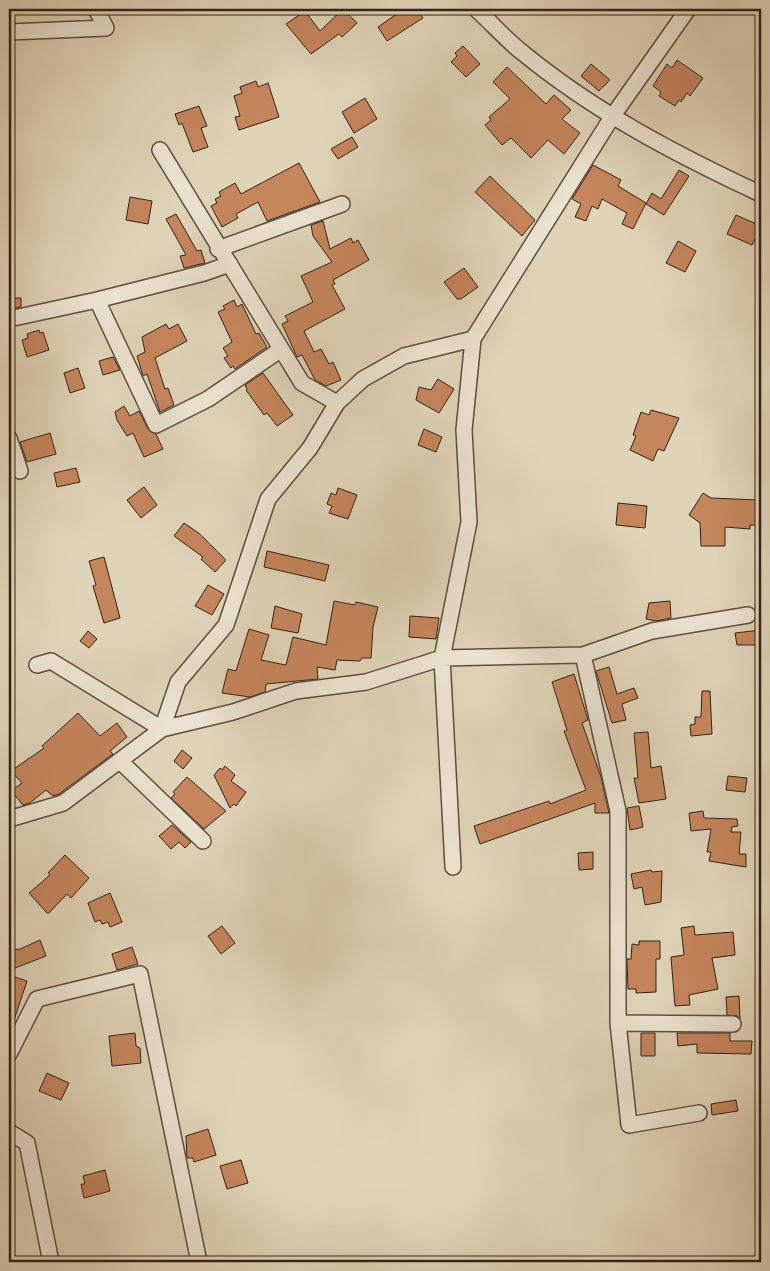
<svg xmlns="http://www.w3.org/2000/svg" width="770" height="1271" font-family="'IM FELL Great Primer',serif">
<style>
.building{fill:#c5855d;stroke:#332214}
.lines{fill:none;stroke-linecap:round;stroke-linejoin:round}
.street-casing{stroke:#5e4e3d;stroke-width:18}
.street{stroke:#ebe3d1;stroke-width:15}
</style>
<rect width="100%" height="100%" fill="#e0d4b8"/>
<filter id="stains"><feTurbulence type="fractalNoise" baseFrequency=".004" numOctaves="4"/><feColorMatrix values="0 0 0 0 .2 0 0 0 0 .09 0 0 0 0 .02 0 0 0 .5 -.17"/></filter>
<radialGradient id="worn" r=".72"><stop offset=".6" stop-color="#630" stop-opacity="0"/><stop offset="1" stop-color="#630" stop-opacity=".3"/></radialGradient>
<path class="building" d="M343,9L357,23L342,37L339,34L311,54L286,24L305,11L320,31Z
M404,9H417L423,18L387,41L378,27Z
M463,46L480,64L466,77L451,62L457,56L455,53Z
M677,60L703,78L690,96L687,93L681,102L679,100L675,106L659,96L661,92L653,86L667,64L672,68Z
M591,64L610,80L599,91L581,76Z
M507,67L546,104L554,95L571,110L562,119L580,133L564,154L548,140L531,158L511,138L502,145L485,125L491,120L489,117L510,99L493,82Z
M256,81L258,87L268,83L279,117L239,130L235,117L240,116L234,96L242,93L240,87Z
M365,98L377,119L354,133L342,112Z
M199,106L207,126L201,128L208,147L193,152L182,123L179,125L175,114Z
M352,137L358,147L338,159L331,149Z
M299,163L320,202L267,221L258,202L236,214L238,218L222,227L211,206L217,203L215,199L221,196L219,192L235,183L241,194Z
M593,165L621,180L618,186L646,203L633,229L622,224L627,213L602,199L598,209L592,206L586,221L575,217L581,204L572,199Z
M679,170L689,176L664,215L646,204L652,193L661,199Z
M490,176L535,220L522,236L475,192Z
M130,197L152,201L148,224L126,220Z
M176,214L197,251L201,250L205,263L184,268L180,256L186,255L166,219Z
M736,215L761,226L752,245L727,234Z
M323,221L330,249L351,238L353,243L358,240L369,260L333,280L335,284L332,285L345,309L304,331L314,352L321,349L329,364L333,362L341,380L326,386L315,380L302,355L297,357L282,324L288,321L285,316L313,302L301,276L332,262L313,236L311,225Z
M678,241L696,251L685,272L666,263Z
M464,268L478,287L461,299H457L444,282Z
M9,298H21V307L9,309Z
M234,300L237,307L242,304L256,334L259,333L267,347L235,369L233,366L231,368L224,358L228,356L223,348L232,342L218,312L225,309L223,306Z
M166,324L169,329L178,324L187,341L155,358L165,389L168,388L174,405L160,412L147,374L143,376L137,356L145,352L142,337Z
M39,330L40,333L43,332L49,350L27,357L22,340L28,338L27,334Z
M113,357L120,370L103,375L99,361Z
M78,368L85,388L70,393L64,373Z
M263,373L293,415L277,426L267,413L264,415L246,390L247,389L245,385Z
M438,379L454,389L439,413L416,400L419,387L431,390Z
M124,406L130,416L139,411L148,429L156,434L163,449L144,457L133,433L127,436L117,420L115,412Z
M651,410L679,418L664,451L658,449L653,461L630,450L636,436L633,435L641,412L649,415Z
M424,429L442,437L436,452L418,445Z
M50,433L56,454L27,462L20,442Z
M76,468L80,482L57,487L54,473Z
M144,487L157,505L141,518L127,500Z
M338,488L357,495L348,519L329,513L332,506L327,504L331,493L336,495Z
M703,493L711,498L758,500L757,525H750V529L725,527V546H701L700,523L689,515Z
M618,503L647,506L645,528L616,525Z
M184,523L200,534L226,560L215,572L201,559L203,557L174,536Z
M267,551L329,565L325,581L264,567Z
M104,557L120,618L104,623L93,586L96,585L89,561Z
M208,585L224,594L212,615L195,606Z
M334,601L355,605L356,602L378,607L373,627L371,658H362L360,661L337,660L335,670L317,667L318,679L266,684L265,692L250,697L222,693L228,669L236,671L249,629L269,635L261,660L286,665L293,637L326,645Z
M670,601L671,618L656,621L646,619L649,603Z
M275,606L302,614L298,633L271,628Z
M410,616L439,618L436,639L409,637Z
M761,630V645H737L735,633Z
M88,631L97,639L89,648L80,641Z
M609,667L617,694L634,688L638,698L622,704L626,720L612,723L596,671Z
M574,674L588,720L582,723L601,777L609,813H595V803L480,844L474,826L549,801L550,804L586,790L564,731L567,730L552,682Z
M702,691H710L712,734L691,736L690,725L695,724V717H701Z
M78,713L100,736L117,723L127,737L110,751L113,754L59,794L53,796L46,790L30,803L23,805L11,791L22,783L11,771L44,748L42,746Z
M648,732L651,768L661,766L666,799L639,803L634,778H638L634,733Z
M182,750L192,758L183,769L174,761Z
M225,766L235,775L231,781L246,792L236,806L234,804L230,808L214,775L220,768L222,770Z
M728,776L747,778L745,792L726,790Z
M187,777L226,811L204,829L171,798L175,794L173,792Z
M639,806L643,827L630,830L627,808Z
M703,811L704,818L737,819L738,826L732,827L731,832H741L739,854H746V867L709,861L711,852H707L711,829L691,831L689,813Z
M172,825L191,842L185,848L179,842L171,849L159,836Z
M593,852V869L579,870L578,853Z
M65,855L89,878L71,898L67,894L48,914L29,893L50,875L48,873Z
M651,870L652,872L662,871L661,902L645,905L642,887L634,889L631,874Z
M110,893L122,922L110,927L108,922L102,924L100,920L95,922L88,903Z
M222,926L235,943L221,954L208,936Z
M694,926L695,935L733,932L735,955L712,958L718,989L689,995L690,1005L675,1006L671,957L684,955L681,928Z
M40,940L46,956L10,970L9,950L20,949Z
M639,941H660V959H656V992L636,993V989H628L627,959H631L632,944L639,945Z
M132,947L138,964L117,970L112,954Z
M9,975L27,981L11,1029H9Z
M739,996L740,1019L737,1016L727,1015L726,997Z
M135,1033L136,1046L140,1048L141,1063L112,1066L109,1036Z
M641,1033H655V1056H641Z
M677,1033H730V1041H752L751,1054L697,1053V1044L678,1046Z
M47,1073L69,1083L61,1100L39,1091Z
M736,1100L738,1111L712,1115L711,1104Z
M208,1129L216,1155L194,1162L193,1158H187L186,1136Z
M241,1160L248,1183L227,1189L220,1166Z
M105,1170L110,1191L84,1198L81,1184H85L83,1176Z"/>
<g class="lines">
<g class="street-casing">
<path id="street" d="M476,9C492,23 506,40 523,53C595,112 677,155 761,194
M9,32L106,28L96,9
M160,150L302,383L337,403
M218,249L342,204
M97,300L156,425L208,399L280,350
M9,319L97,300L204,273L230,264
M9,438L20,471
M583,655L618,811V1023L629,1125L699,1113
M37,665L51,661L162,729L178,682L226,625L268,499L310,448L337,403L363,379L404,356L473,339
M121,762L203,841
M9,819L63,803L162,729L233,712L296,691L366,682L442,658L583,655L652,631L748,615
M453,867L442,658L469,522L464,430L473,339L612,117L688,9
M618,1023L733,1024
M9,1054L37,999L140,974L199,1262
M9,1132L27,1143L51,1262"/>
</g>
<use href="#street" class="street"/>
</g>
<rect width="770" height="1271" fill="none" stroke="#e0d4b8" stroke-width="30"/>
<rect x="10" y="10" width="750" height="1251" fill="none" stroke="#332214" stroke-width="2.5"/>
<rect x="15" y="15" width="740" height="1241" fill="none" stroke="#332214"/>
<rect width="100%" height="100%" filter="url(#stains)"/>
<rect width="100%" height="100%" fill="url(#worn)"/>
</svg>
